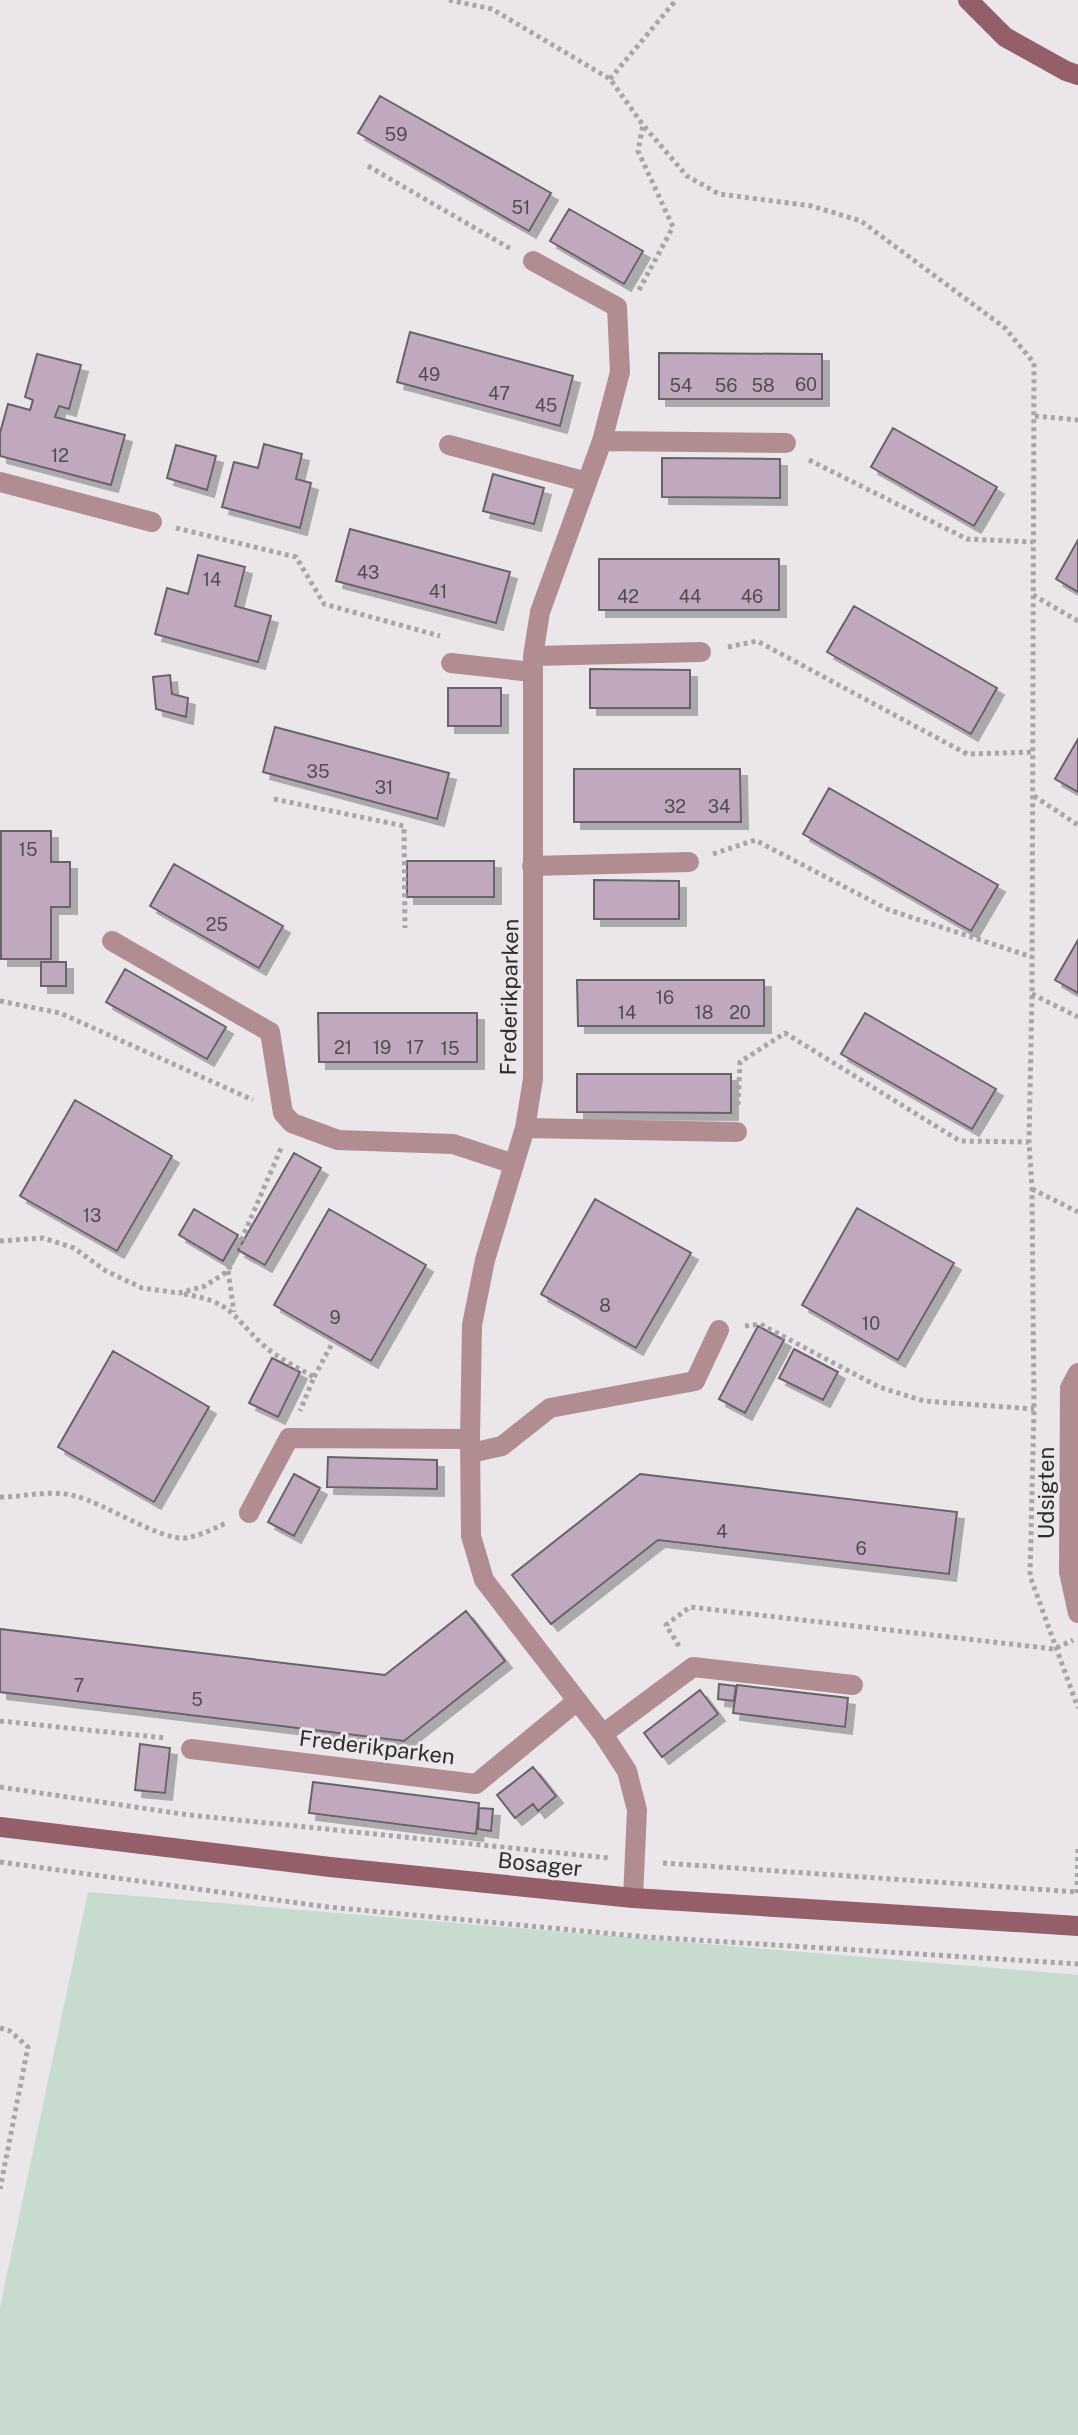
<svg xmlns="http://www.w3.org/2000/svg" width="1078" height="2435" font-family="'Public Sans',sans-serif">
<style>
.green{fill:#c7dbcf}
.building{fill:#c0a8be;stroke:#686468;stroke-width:2;filter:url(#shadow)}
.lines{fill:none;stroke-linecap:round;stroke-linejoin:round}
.path{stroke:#a8a5a8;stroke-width:5;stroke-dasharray:4 4;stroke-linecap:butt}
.street{stroke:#b18c91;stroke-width:20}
.secondary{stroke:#945f68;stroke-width:20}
.labels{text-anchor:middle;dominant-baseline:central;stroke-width:6;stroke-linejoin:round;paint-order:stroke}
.number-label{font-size:18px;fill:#524c52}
.street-label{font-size:22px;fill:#2e2d2e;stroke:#ebe6ea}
</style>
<defs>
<filter id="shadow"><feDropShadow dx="7" dy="7" stdDeviation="0" flood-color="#0004"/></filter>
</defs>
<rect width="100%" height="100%" fill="#ebe6ea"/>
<path class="green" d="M88,1892L1078,1975V2435H0V2307Z"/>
<path class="building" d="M380,96L551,193L529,231L358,133Z
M569,209L643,251L624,284L550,241Z
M410,332L573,376L560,426L397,382Z
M659,353L822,354V399H659Z
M37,354L81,365L69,409L59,406L55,417L125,435L111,485L0,456V433L8,404L30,410L33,400L25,397Z
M893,428L997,487L974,526L871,467Z
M264,444L302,454L296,479L311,483L300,528L222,507L234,462L258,468Z
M176,445L216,456L207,490L167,478Z
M662,458L780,459V498L662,497Z
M493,474L544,488L534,524L483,511Z
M350,529L510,572L496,623L336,581Z
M1078,540V592L1056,579Z
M198,555L245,567L235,606L271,616L258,662L155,634L167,588L188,594Z
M599,559H779V610H599Z
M854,606L997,688L971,734L827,652Z
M590,669L690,670V708H590Z
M170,675L172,694L188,698L186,717L156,709L153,677Z
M448,688H501V726H448Z
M275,727L449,773L437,819L263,772Z
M1078,739V792L1055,779Z
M574,769H740L741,822H574Z
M829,788L998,885L971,931L803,834Z
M1,831H51V862H70V907H51V959H1Z
M407,861H494V897H407Z
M174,864L283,926L259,968L150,906Z
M594,880L679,881V919H594Z
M1078,940V993L1055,980Z
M41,962H66V986H41Z
M125,969L226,1027L207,1059L106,1002Z
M577,980H764V1026H578Z
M318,1013H477V1062H319Z
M865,1013L996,1089L972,1129L841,1054Z
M577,1074H731V1113L577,1112Z
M75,1100L172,1156L117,1251L20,1196Z
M294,1153L321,1168L265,1265L238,1250Z
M595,1199L691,1253L636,1348L541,1294Z
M857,1208L954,1263L898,1360L802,1305Z
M194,1209L238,1235L223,1261L179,1235Z
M329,1209L426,1265L371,1361L274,1305Z
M758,1326L784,1340L745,1413L719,1399Z
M794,1349L838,1372L823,1400L779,1378Z
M113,1351L209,1407L154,1502L58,1447Z
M272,1358L300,1372L278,1417L249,1403Z
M328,1457L437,1460V1489L327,1487Z
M294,1474L320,1488L294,1536L268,1522Z
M640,1474L957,1512L949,1574L658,1540L551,1624L512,1575Z
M466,1611L505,1661L404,1741L0,1692V1629L385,1675Z
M719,1684L736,1686L734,1701L718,1699Z
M737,1685L848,1698L845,1727L733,1713Z
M700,1690L718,1714L662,1757L644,1733Z
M140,1744L170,1748L165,1793L135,1790Z
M533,1767L556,1796L538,1811L533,1804L515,1818L497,1795Z
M313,1782L479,1803L476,1834L309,1813Z
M479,1808L493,1809L491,1831L478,1829Z"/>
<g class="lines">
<path class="path" d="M449,0L492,9L610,79L643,125L687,176L719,194L812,206L861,221L1005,328L1034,363L1032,994L1029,1142L1032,1189L1034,1409L1030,1576L1078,1708
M610,79L676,0
M368,166L511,249
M639,290L673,227L638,151L643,125
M1035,416L1078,420
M809,460L967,539L1033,542
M176,528L296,557L324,604L440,636
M1033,595L1078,621
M728,647L757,641L967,754L1034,752
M1034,796L1078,825
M274,799L404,826L405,928
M713,854L755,840L889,910L1032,957
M1032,994L1078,1017
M0,1001L60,1013L253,1100
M738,1105L740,1062L785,1033L960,1141L1029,1142
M1032,1189L1078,1212
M0,1241L43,1238L74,1248L106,1271L142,1288L179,1293L205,1286L228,1271L282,1146
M228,1271L234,1312
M184,1294C231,1302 230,1313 261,1343C276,1357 296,1367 314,1377L300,1411
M745,1326L760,1324L879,1387L924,1401L1034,1409
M314,1377L334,1340
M0,1497C26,1497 49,1489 75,1496C104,1503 162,1541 185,1538C200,1536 213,1529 226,1523
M679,1646L666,1625L690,1607L1054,1649L1073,1640
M0,1721L166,1738
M0,1787L189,1815L609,1858
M0,1862L328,1907L647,1937L1078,1964
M663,1863L1077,1892
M1077,1893L1078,1846
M0,2028L10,2031L28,2047L0,2189"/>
<path class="street" d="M533,261L617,307L620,372L602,441L540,612L533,656V1079L525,1128L485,1260L472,1325L470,1439L471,1536L484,1580L603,1734L627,1771L637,1810L633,1898
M602,441L786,443
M449,445L587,482
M0,482L152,522
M533,656L701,652
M451,663L532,672
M532,866L689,862
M112,941L270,1032L283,1113L292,1123L338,1140L453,1144L514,1164
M525,1128L737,1132
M1078,1373L1070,1388L1069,1572L1078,1613
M471,1453L502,1446L550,1408L695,1381L719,1330
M249,1513L289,1438L470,1439
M603,1734L693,1667L853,1685
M191,1749L476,1784L577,1701"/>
<path class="secondary" d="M968,0L1005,37L1066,71L1078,75
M0,1827L330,1867L633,1898L1078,1926"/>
</g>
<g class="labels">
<g class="number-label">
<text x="396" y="134">59</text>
<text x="521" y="207">51</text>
<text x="429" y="374">49</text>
<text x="806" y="384">60</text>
<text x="681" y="385">54</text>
<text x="726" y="385">56</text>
<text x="763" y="385">58</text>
<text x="499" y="393">47</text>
<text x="546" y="405">45</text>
<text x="60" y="455">12</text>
<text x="368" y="572">43</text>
<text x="212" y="579">14</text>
<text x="438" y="591">41</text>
<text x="628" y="596">42</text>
<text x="690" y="596">44</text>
<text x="752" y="596">46</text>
<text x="318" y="771">35</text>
<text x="384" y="787">31</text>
<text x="675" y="806">32</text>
<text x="719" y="806">34</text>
<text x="28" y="849">15</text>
<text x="217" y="924">25</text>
<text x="665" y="997">16</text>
<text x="627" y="1012">14</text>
<text x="704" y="1012">18</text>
<text x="740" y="1012">20</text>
<text x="343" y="1047">21</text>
<text x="382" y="1047">19</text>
<text x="415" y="1047">17</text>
<text x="450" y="1048">15</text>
<text x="92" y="1215">13</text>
<text x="605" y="1305">8</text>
<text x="335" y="1317">9</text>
<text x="871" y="1323">10</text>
<text x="722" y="1531">4</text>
<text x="861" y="1548">6</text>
<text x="79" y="1685">7</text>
<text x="197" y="1699">5</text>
</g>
<g class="street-label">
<text transform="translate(509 997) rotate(-89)">Frederikparken</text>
<text transform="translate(1046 1493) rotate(-90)">Udsigten</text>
<text transform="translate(377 1747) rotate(7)">Frederikparken</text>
<text transform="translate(540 1864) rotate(6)">Bosager</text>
</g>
</g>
</svg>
